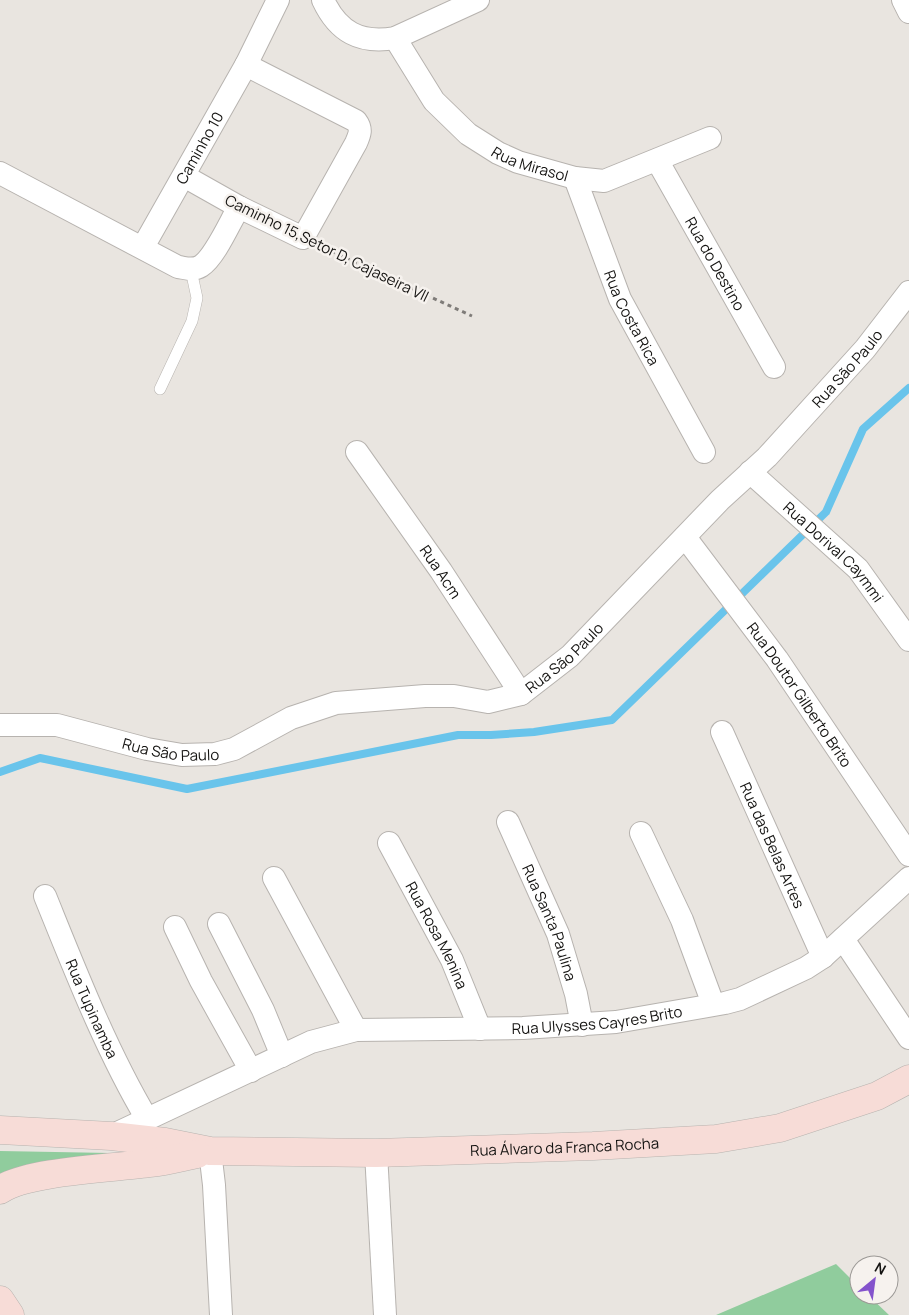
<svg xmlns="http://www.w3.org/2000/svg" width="909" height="1315" font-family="Manrope,sans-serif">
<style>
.green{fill:#90cc9d}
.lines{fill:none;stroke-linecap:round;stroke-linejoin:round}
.stream{stroke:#69c4eb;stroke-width:8}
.service-casing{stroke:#b7b3af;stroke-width:12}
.minor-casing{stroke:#b7b3af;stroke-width:24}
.secondary-casing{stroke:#b7b3af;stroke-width:29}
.path{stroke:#7f7c79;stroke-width:3;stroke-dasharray:4 4;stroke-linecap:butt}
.service{stroke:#fff;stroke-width:11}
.minor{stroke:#fff;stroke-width:22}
.secondary{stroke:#f7dcd7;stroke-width:28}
.labels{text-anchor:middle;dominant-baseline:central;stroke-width:5;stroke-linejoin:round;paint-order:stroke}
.street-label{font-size:15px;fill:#141311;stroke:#f6f2ee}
</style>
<rect width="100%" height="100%" fill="#e9e5e0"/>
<path class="green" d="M0,1151L110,1153V1162L0,1181Z
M836,1264L859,1287V1295H868L889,1315H716Z"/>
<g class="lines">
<path class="stream" d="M0,772L40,758L187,789L458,735H491L534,732L612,720L826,512L863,429L909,388"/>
<g class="service-casing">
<path id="service" d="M160,389L192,321L197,298L191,270"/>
</g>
<g class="minor-casing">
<g id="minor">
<path d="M323,0C338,32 360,44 395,38L478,0"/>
<path d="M903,0L909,12"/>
<path id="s1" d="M395,38L434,101L468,134L498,153L518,162L575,178L604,181L710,138"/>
<path id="s2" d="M657,160L774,367"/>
<path d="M0,173L178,267C186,268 193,271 201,266C215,257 230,222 239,207"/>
<path d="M184,176L239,207L303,238L356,143C360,134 362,129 356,121L246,65"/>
<path id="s3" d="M575,178L620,299L704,452"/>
<path id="s4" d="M143,247L246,65L278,0"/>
<path id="s5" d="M357,452L441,571L521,694"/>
<path id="s6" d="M750,472L858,569L909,640"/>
<path id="s7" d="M685,537L777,659L909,855"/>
<path id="s8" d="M0,725H57L147,749L182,755L215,754L234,749L291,718L336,703L425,696H454L488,702L521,694L570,656L720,500L767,457L865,349L909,292"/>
<path id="s9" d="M722,732L823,957"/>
<path id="s10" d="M508,822L558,934L576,994L582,1025"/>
<path d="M641,833L682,920L713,1004"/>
<path id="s11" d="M389,843L452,960L480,1029"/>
<path d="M274,878L356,1030"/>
<path id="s12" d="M45,896C75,970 106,1050 147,1119"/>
<path d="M219,924L263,1010L282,1056"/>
<path d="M175,927L201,981L251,1071"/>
<path d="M843,939L909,1038"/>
<path id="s13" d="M111,1136L311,1042L356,1030L523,1028L616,1022L725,1003L740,999L806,968L823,957L909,878"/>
<path d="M210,1151L214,1185L221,1315"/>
<path d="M376,1153L385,1315"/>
</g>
</g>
<g class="secondary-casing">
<g id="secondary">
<path id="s14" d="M0,1130L111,1136L165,1142L210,1151L376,1153L593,1146L716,1139L780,1128L877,1096L909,1079"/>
<path d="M0,1190C26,1171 116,1168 151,1163C167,1161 182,1157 197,1154"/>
<path d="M0,1300L10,1315"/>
</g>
</g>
<path class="path" d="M324,248L472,316"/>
<use href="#service" class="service"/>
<use href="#minor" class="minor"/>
<use href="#secondary" class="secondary"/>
</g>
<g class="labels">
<g class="street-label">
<text stroke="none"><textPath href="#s4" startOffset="114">Caminho 10</textPath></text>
<text stroke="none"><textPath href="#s1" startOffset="191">Rua Mirasol</textPath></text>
<text transform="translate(327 248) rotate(26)">Caminho 15,Setor D, Cajaseira VII</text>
<text stroke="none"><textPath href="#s2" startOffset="119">Rua do Destino</textPath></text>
<text stroke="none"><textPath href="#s3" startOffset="151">Rua Costa Rica</textPath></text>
<text stroke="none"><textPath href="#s8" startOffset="999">Rua São Paulo</textPath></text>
<text stroke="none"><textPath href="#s6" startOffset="116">Rua Dorival Caymmi</textPath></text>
<text stroke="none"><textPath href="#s5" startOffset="146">Rua Acm</textPath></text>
<text stroke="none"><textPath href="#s8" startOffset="594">Rua São Paulo</textPath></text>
<text stroke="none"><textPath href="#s7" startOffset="195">Rua Doutor Gilberto Brito</textPath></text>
<text stroke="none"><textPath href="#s8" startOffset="174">Rua São Paulo</textPath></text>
<text stroke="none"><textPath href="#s9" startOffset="124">Rua das Belas Artes</textPath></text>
<text stroke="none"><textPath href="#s10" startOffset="109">Rua Santa Paulina</textPath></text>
<text stroke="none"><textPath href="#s11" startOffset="104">Rua Rosa Menina</textPath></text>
<text stroke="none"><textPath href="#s12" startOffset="122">Rua Tupinamba</textPath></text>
<text stroke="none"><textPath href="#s13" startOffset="509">Rua Ulysses Cayres Brito</textPath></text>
<text stroke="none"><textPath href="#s14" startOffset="566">Rua Álvaro da Franca Rocha</textPath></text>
</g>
</g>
<g transform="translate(874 1280) rotate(29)"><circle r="24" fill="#f6f2ee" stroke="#9c9996"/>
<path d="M0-4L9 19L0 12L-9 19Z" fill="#8453cc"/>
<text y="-8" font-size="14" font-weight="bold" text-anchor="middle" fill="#141311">N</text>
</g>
</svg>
